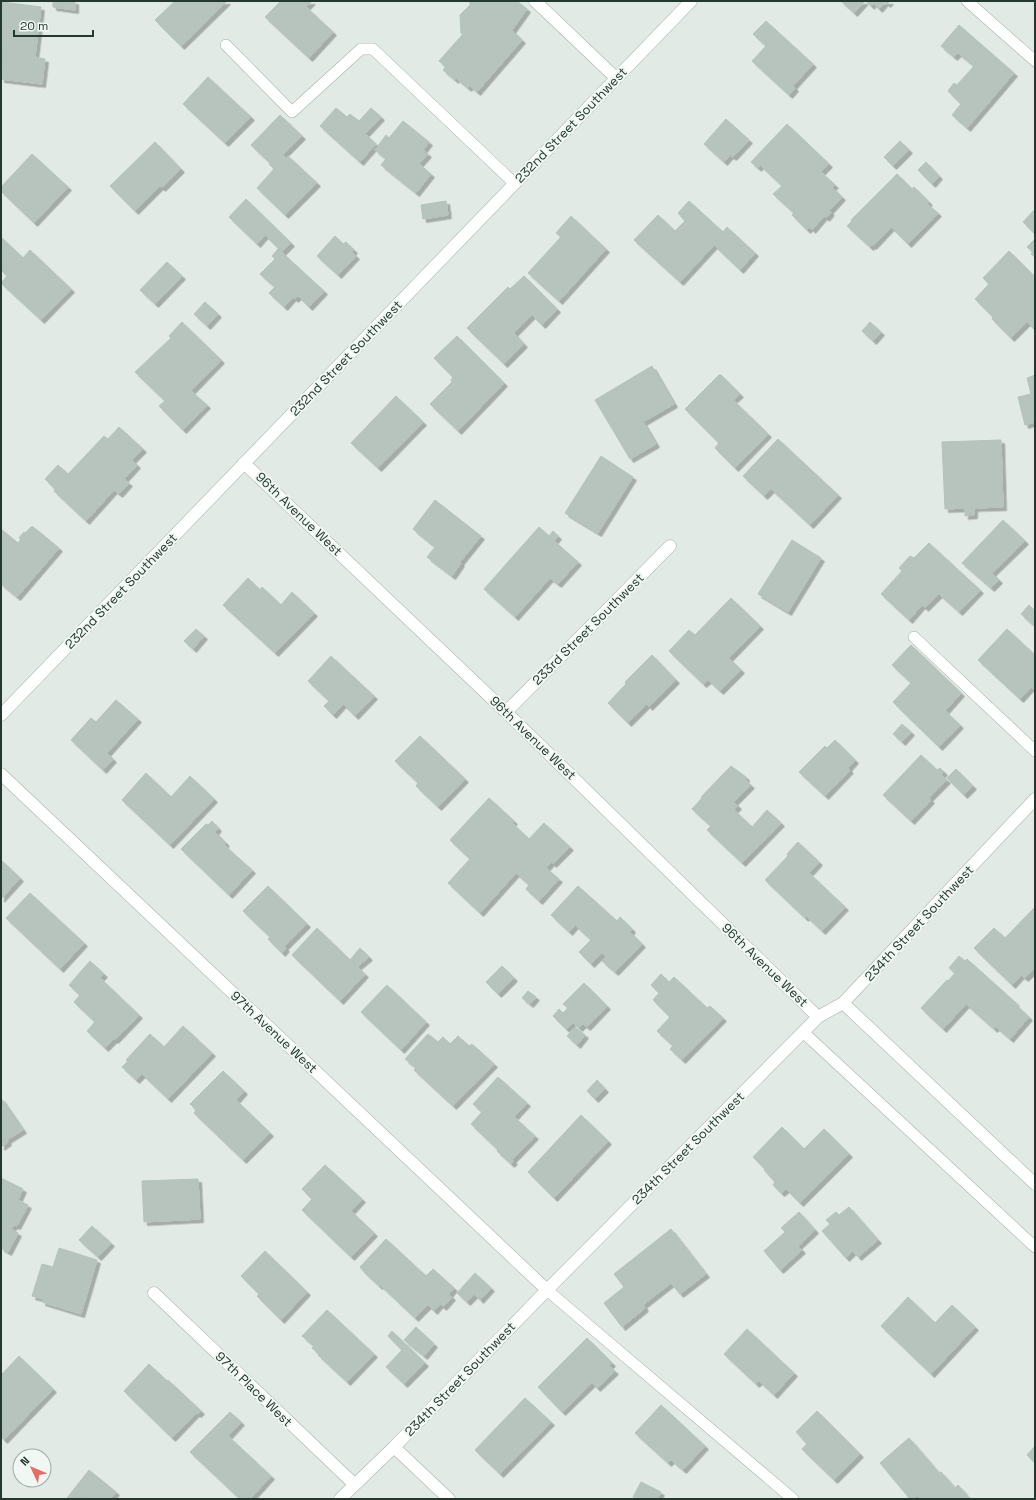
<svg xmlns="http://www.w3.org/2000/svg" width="1036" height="1500" font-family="'Space Grotesk',sans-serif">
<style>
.building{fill:#b6c4bd;stroke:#b4c3ba;filter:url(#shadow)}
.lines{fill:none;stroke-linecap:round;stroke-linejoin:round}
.lane-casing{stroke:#a4b1aa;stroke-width:12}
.street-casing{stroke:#a4b1aa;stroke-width:13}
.secondary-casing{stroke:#a1b4aa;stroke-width:13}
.lane{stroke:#fff;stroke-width:11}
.street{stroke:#fff;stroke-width:12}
.secondary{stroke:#fff;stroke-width:12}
.labels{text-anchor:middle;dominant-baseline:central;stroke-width:4;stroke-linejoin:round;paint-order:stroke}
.street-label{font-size:13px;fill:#23392f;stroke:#f1f7f3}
</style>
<defs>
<filter id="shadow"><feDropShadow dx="3.5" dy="3.5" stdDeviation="0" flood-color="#0004"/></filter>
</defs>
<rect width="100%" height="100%" fill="#e1eae4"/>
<path class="building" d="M53,1H75V10L53,7Z
M175,1H227L181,46L155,20Z
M281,1H312L306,7L333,32L309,58L265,17Z
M470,1H517L527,9L512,30L522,40L477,92L470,86L468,88L456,78L455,80L443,70L446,67L439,61L463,34L461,33L460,15L470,5Z
M841,1H865L854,13Z
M866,1H890L887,4L885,2L879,9L873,3L871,6Z
M2,2L41,7L35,57L45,59L42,84L1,79L2,49L1,48V6Z
M766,21L813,64L793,86L795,88L789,95L752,61L766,46L753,34Z
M959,25L1014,73L967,128L952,115L961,104L948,91L954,83L957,85L974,66L958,53L954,57L941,46Z
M208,77L251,117L225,143L183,104Z
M336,108L347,117L350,114L359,121L371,108L381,117L365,134L376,144L360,162L320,126Z
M280,115L302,136L283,155L286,158L288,156L317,183L285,215L257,188L274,169L269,164L270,163L251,145Z
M726,119L749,140L733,157L730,155L724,162L704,144Z
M403,121L429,142L423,150L428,154L419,164L431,174L416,193L381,165L386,159L375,150L386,135L389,138Z
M787,124L829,164L821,172L835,185L832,187L842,197L829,211L831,212L826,218L824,216L812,230L810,227L807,230L792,215L794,213L773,194L782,186L760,165L758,168L751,162Z
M900,141L909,150L893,166L884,157Z
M155,142L181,169L162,188L160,186L135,211L110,186Z
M32,154L68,187L34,223L1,191V187Z
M926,162L939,176L932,184L918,170Z
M897,174L912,189L914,187L929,202L927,204L938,213L908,244L891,227L873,246L872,245L870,247L847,226L852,221L851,220Z
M246,199L291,243L282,252L265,235L257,244L229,217Z
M446,201L448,215L423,219L421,205Z
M689,201L723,232L727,227L755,253L740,270L714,245L680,282L634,240L658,215L675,231L685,221L678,213Z
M1035,209V234L1023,222Z
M571,216L606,249L559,301L528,273L561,237L556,233Z
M335,236L343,244L346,242L354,250L352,252L356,256L338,275L317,256Z
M1,237L23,258L30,250L71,289L41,320L1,283L7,276L1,270Z
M1035,239V257L1031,254L1033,252L1027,247Z
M278,249L324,291L309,307L298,296L295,299L293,297L284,307L269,293L275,287L260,274L275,259L272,256Z
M1009,251L1035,277L1034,278L1035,279V326L1033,328L1027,322L1011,338L992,319L993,317L975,299L989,284L983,278Z
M167,262L182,276L155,304L140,290Z
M524,276L557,309L542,325L532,315L514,333L524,344L504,364L467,328L508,287L510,289Z
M205,302L218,314L207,326L194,314Z
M182,322L221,360L191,391L207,405L183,430L159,406L165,401L135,372L171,338L169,336Z
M870,322L881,332L873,341L862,331Z
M457,336L504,383L458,431L430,404L452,382L451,380L453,377L434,358Z
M652,366L674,404L643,422L656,444L630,459L595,400Z
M720,374L740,394L733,400L768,434L735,468L715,448L719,443L685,409Z
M1035,375V422L1025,425L1018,397L1031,394L1027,378Z
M396,396L423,422L378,468L351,443Z
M119,427L143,449L132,460L137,465L124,479L129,483L119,494L114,490L86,521L54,491L55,489L45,479L58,465L68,474L104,436L108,439Z
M778,439L838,495L810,525L771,489L764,496L743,476Z
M1001,440L1003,507L974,508V515L965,516V508L945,509L942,442Z
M601,456L633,477L598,533L565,513Z
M435,500L481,536L460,562L461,563L452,576L427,557L435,547L413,529Z
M1003,520L1025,541L992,573L999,580L991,588L962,563Z
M32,526L59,548L17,597L1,584V529L18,543L21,539L19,538L24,532L25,533Z
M539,527L549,536L553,531L558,536L554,541L578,562L558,584L550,578L515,617L484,589Z
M792,540L821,558L788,612L758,594Z
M929,543L980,590L959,612L939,594L925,608L922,605L909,620L881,594L902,571L899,568L910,556L914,558Z
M248,578L260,590L262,587L281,605L292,592L314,613L275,653L223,605Z
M731,598L760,626L729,658L741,670L720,691L708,680L703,684L669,651L689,630L695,635Z
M1029,605L1035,611V627L1021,614Z
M196,629L204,636L193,649L184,641Z
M1007,629L1035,655V691L1031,687L1020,699L978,660Z
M911,645L961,693L945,711L960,725L939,747L893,702L911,683L892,665Z
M652,655L676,680L649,707L647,704L628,723L608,703L626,684L625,682Z
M331,656L374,696L355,716L343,704L333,715L324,706L329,701L308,681Z
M116,700L138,719L107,753L113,759L103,770L71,740L91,718L96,722Z
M902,724L911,732L902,742L893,734Z
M420,736L465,779L438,807L416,786L418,783L395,761Z
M835,740L855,760L848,768L850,770L825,796L799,772L825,746L827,748Z
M921,755L937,770L940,768L944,772L941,775L947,780L929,798L931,800L911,821L883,795Z
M731,766L746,777L745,780L751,785L734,802L738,806L734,810L752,827L767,810L781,823L742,863L707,830L711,826L692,809L702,798L701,797Z
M956,769L973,786L964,795L947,778Z
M146,773L171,797L190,776L214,799L170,845L122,800Z
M489,798L514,821L512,823L529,839L544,823L570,847L553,864L551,862L546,868L559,879L539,901L526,889L529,885L516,873L480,913L448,883L470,859L450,840Z
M212,821L218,828L215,832L226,843L224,845L252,870L229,895L181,849L206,824L208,825Z
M798,842L819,862L809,873L845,907L822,931L806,916L805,918L765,880L788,856L787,854Z
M1,860L20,878L1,899Z
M268,886L307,924L284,947L286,948L282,953L268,939L270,937L243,911Z
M578,886L617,921L620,917L632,929L630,932L642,944L615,972L602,961L606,957L602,953L591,964L579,952L591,940L575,925L569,932L551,915Z
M30,893L84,943L60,969L6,918Z
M1035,907V968L1025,978L1021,975L1012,985L974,948L994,928L1005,938Z
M317,928L350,960L360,948L369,957L357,967L365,974L340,1001L292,955Z
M959,956L965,961L967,959L1016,1003L1015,1004L1029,1017L1010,1039L996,1027L994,1029L966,1004L943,1029L921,1008L947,980L948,981L955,973L949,968Z
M90,961L104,974L100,978L139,1015L115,1040L114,1039L105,1048L87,1031L95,1022L74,1002L80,995L69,985Z
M502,966L514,978L498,994L486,982Z
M661,974L669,982L674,977L707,1008L710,1006L723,1018L682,1060L670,1049L673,1046L657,1031L670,1017L653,1000L659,993L651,985Z
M584,983L607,1006L587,1027L583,1024L579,1028L563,1013L568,1008L563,1004Z
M387,985L426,1022L401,1050L361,1012Z
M528,991L536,997L530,1004L522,998Z
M559,1009L573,1023L566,1029L553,1016Z
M183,1026L212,1053L168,1099L142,1074L136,1080L122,1067L128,1061L126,1060L150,1034L164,1047Z
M575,1027L585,1035L577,1045L567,1036Z
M428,1034L438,1042L443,1037L450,1044L458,1036L469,1046L472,1044L494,1064L453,1106L414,1070L416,1068L405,1059Z
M223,1071L244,1091L236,1100L270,1133L243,1160L194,1113L196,1110L190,1104Z
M498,1077L527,1103L514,1117L535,1136L512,1160L514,1161L511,1164L497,1151L498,1150L471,1124L482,1112L473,1104Z
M597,1080L605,1089L595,1099L587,1091Z
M1,1098L23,1130L7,1140L8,1142L1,1147Z
M581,1115L608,1141L554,1198L528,1172Z
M782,1127L804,1149L824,1129L849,1154L800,1203L786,1189L781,1193L773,1185L775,1182L764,1170L765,1169L753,1157Z
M325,1165L362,1199L351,1211L374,1233L351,1257L302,1210L312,1199L302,1189Z
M1,1178L23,1189L18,1200L28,1205L17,1226L14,1225L11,1229L18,1233L8,1252L1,1248Z
M198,1179L200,1219L144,1222L142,1181Z
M849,1207L878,1240L858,1257L853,1251L846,1258L822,1231L830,1224L826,1220L836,1212L839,1215Z
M799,1212L815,1230L798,1246L802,1250L780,1270L764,1251L785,1232L781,1228Z
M92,1226L111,1243L98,1257L79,1240Z
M671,1229L706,1274L680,1294L671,1283L643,1305L645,1308L622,1327L604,1303L624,1287L614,1274Z
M386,1239L426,1276L433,1269L454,1288L449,1294L452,1297L443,1307L440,1304L434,1311L428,1305L415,1318L380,1285L379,1286L364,1272L360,1267Z
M59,1248L97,1260L81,1314L42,1302L43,1299L32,1296L42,1264L53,1267Z
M265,1251L307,1292L281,1320L257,1296L259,1294L241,1276Z
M475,1273L491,1288L480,1300L475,1294L467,1302L457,1293Z
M908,1297L935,1323L952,1305L975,1327L931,1374L881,1326Z
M327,1310L374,1354L347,1382L318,1355L319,1354L312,1348L314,1346L302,1336Z
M416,1327L434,1344L424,1356L404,1340Z
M747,1329L794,1373L774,1395L759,1381L756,1384L724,1354Z
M392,1331L425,1363L404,1384L386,1367L402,1350L388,1336Z
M587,1338L612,1363L609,1366L615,1371L597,1388L592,1383L562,1412L538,1387Z
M19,1356L53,1389L4,1440L1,1437V1375Z
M149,1364L167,1381L168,1380L201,1411L198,1414L196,1413L172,1438L124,1391Z
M525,1398L551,1422L500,1474L475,1450Z
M661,1405L705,1446L683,1470L671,1460L668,1463L635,1433Z
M817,1411L860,1454L834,1480L802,1449L807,1444L796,1432Z
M230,1412L241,1422L228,1436L271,1476L250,1499H240L190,1452Z
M909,1438L939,1473L941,1472L955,1488L958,1485L970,1499H920L917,1496L913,1499H910L880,1463Z
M1035,1446V1463L1027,1455Z
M89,1470L116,1492L110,1499L67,1498Z
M641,1482L661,1492L657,1499H637L633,1497Z"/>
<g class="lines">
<g class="lane-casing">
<path id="lane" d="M967,1L1035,61
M226,45L292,112L361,49H373L514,183
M914,637L1035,751
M803,1032L1035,1247
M547,1290L793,1499"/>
</g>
<g class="street-casing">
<path id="street" d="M535,1L616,78
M244,463L506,712L818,1017
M506,712L670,546
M1,774L547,1290
M843,1003L1035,1184
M154,1293L354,1484
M394,1447L449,1499
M340,1499L394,1447L547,1290L818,1017L843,1003L1035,799"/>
</g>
<g class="secondary-casing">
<path id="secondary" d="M1,715L691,1"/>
</g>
<use href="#lane" class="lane"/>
<use href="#street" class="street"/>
<use href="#secondary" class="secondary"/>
</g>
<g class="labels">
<g class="street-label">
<text transform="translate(571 125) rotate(-46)">232nd Street Southwest</text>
<text transform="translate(346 358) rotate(-46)">232nd Street Southwest</text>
<text transform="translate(299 514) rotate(44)">96th Avenue West</text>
<text transform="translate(121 591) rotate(-46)">232nd Street Southwest</text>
<text transform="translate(588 629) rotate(-45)">233rd Street Southwest</text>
<text transform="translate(533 738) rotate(44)">96th Avenue West</text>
<text transform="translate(919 923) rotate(-47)">234th Street Southwest</text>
<text transform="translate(765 965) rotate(44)">96th Avenue West</text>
<text transform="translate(274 1032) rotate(43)">97th Avenue West</text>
<text transform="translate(688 1148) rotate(-45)">234th Street Southwest</text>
<text transform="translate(460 1379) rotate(-46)">234th Street Southwest</text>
<text transform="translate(254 1389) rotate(44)">97th Place West</text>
</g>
</g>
<rect width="1036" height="1500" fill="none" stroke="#23392f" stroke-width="4"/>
<g transform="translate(32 1468) rotate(314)"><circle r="19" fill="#f1f7f3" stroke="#9faba5"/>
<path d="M0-3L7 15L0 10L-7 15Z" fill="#e56d64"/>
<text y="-6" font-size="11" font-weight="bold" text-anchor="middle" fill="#23392f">N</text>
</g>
<path d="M14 30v6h79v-6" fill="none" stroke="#23392f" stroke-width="2"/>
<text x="20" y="30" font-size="12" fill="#23392f" stroke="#f1f7f3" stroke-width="3" paint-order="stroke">20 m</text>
</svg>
